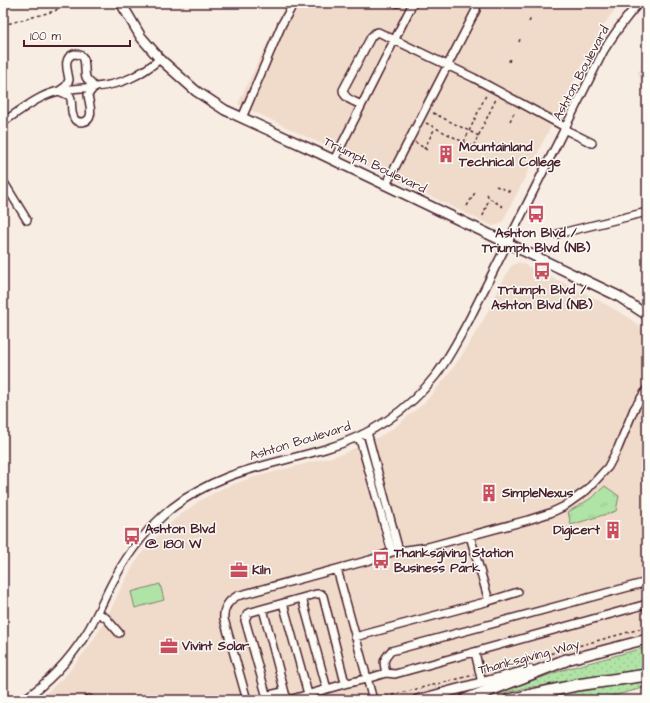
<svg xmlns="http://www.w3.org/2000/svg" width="650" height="703" font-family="'Architects Daughter',sans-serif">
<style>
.built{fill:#f0dbcb}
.grass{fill:url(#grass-dots);stroke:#7d8268}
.park{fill:url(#park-tufts);stroke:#7d8268}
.garden{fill:#b0e4a6;stroke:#7d8268}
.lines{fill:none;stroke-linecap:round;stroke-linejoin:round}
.minor-casing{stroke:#4a1f2b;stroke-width:10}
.major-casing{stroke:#4a1f2b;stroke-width:12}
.highway-casing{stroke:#4a1f2b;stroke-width:14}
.path{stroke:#4a1f2b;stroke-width:1.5;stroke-dasharray:3 3;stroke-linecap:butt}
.minor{stroke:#fdfcf7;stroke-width:7}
.major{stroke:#fdfcf7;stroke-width:9}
.highway{stroke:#fdfcf7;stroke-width:11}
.labels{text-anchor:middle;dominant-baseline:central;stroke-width:3;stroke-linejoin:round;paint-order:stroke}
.street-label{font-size:13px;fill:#4a1f2b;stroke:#fdfcf7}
.poi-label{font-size:13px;font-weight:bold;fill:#4a1f2b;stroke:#fdfcf7;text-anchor:start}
</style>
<defs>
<pattern id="grass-dots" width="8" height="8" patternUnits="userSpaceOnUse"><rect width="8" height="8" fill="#b0e4a6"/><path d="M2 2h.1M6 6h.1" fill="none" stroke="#99c38f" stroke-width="1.8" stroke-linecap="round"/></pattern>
<pattern id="park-tufts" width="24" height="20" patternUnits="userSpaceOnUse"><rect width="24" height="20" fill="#b0e4a6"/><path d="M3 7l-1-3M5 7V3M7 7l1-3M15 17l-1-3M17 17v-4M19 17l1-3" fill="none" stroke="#99c38f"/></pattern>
</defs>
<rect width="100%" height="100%" fill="#f7ede3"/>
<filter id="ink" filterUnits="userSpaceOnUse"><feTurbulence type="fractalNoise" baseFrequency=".025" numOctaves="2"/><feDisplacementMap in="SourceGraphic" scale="8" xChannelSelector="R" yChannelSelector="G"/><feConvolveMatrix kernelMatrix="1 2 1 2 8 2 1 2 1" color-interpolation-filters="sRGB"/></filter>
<g filter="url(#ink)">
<path class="built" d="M286,3H615L616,8L605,23L590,49L503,221L500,224L494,226L488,224L238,104Z
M647,69V110L638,71Z
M519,262L593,297L628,317L647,333V633L396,700H39L66,675L90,645L105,621L122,586L135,563L143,552L166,526L199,501L223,488L251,478L342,454L377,438L395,427L424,403L448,375L462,355L484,319L509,269L511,266Z"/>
<path class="grass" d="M647,647V670L526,688L476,700L566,669Z
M647,679V687L597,700H519Z"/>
<path class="park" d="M605,486L619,496L616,511L571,525L568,512L590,499Z"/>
<path class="garden" d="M160,584L164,600L135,608L131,592Z"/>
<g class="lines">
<g class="minor-casing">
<path id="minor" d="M397,3H398
M74,54C89,54 83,67 86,77C87,80 92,84 94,87L88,95C89,103 96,121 82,122C79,122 75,121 74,118C70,112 73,103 70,96L59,91L66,86L69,80C68,71 62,58 74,54Z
M361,105C354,101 344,99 343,90L371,37L375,33L378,32L474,78L565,127
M242,118L282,24L294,3
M3,122C20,111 39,95 59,91C71,88 84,88 96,87C123,84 139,76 160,59
M564,129L592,143
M334,160L413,3
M3,181L27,220
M386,185L476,10L477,3
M557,234L647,212
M367,432L399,551
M359,436L392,552
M470,536L489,601L518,592
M337,569L373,700
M302,598L327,689
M283,603L308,694
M263,609L285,693
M98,613L106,618L119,633
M355,637L489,601
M475,652L482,683
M386,673C383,661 383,660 391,651L647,582
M348,683L292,699H289L283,692L269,695L266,694L245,620L248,613L316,594H321L323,596L344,679L348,683L366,679L386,673L395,674L647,604
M23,700C48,683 70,659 86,634C98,615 105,595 116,576C130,550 149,527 172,508C221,470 268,466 325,449C369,436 408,411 436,375C449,358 459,338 469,320L604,50C615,33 625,18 639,3
M87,700L89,699
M247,700L224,619C223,608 228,601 237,596L370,560L392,552L428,547L528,520L550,513L563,507L587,490L608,467L618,448L634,409L647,389"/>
</g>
<g class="major-casing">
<path id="major" d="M121,3L141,37L160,59L196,91L225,110L319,153L618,296L647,315
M559,662L647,639
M417,700L530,670"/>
</g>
<g class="highway-casing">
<path id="highway" d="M465,700L566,660
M509,700L577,685L647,675"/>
</g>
<path class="path" d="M529,22L531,18
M3,25L55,11L65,3
M519,42L520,39
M509,62L510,58
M433,113L479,136
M510,121L514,113
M426,123L473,147L496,99
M415,142L427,150
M464,142L487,93
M424,149L435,128
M496,186L511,192
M487,194L489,198L505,208
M467,206L476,191
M483,216L489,198
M487,671L647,627
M380,698L474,675"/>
<use href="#minor" class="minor"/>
<use href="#major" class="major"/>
<use href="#highway" class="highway"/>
</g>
</g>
<defs>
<g id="building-bare" transform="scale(1.38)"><path d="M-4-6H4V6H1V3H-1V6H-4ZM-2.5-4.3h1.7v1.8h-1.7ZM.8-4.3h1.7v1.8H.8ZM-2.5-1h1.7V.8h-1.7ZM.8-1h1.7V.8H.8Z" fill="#d1495b" stroke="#fdfcf7" stroke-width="2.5" paint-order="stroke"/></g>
<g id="bus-bare" transform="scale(1.38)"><path d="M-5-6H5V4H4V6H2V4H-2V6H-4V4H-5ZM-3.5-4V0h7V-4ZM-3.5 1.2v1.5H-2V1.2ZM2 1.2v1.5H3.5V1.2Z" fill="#d1495b" stroke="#fdfcf7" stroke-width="2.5" paint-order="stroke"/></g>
<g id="office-bare" transform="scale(1.38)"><path d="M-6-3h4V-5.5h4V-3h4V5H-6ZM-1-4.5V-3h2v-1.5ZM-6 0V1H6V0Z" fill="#d1495b" stroke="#fdfcf7" stroke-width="2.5" paint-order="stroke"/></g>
</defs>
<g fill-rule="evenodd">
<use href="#building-bare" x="446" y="154"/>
<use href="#bus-bare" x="536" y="214"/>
<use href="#bus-bare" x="542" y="271"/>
<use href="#building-bare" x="489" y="493"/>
<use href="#building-bare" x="613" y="530"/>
<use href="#bus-bare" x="132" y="536"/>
<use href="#bus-bare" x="381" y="560"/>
<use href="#office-bare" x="239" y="570"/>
<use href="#office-bare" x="169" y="646"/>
</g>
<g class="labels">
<g class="street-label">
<text transform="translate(581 73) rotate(-62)">Ashton Boulevard</text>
<text transform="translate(375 165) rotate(26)">Triumph Boulevard</text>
<text transform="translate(300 441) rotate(-17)">Ashton Boulevard</text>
<text transform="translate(529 657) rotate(-15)">Thanksgiving Way</text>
</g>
<g class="poi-label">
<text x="459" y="147">Mountainland<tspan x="459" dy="15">Technical College</tspan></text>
<text x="536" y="233" text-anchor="middle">Ashton Blvd /<tspan x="536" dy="15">Triumph Blvd (NB)</tspan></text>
<text x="542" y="290" text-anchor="middle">Triumph Blvd /<tspan x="542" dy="15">Ashton Blvd (NB)</tspan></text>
<text x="502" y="493">SimpleNexus</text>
<text x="145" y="529">Ashton Blvd<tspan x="145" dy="15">@ 1801 W</tspan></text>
<text x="600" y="530" text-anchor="end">Digicert</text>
<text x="394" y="553">Thanksgiving Station<tspan x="394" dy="15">Business Park</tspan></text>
<text x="252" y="570">Kiln</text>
<text x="182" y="646">Vivint Solar</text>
</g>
</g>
<rect width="650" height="703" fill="none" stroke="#fdfcf7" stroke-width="16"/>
<rect x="8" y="8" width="634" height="687" fill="none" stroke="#4a1f2b" stroke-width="1.5" filter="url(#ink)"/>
<path d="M24 40v6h106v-6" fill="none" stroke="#4a1f2b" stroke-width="2"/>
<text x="30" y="40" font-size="12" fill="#4a1f2b" stroke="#fdfcf7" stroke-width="3" paint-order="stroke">100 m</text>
</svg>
